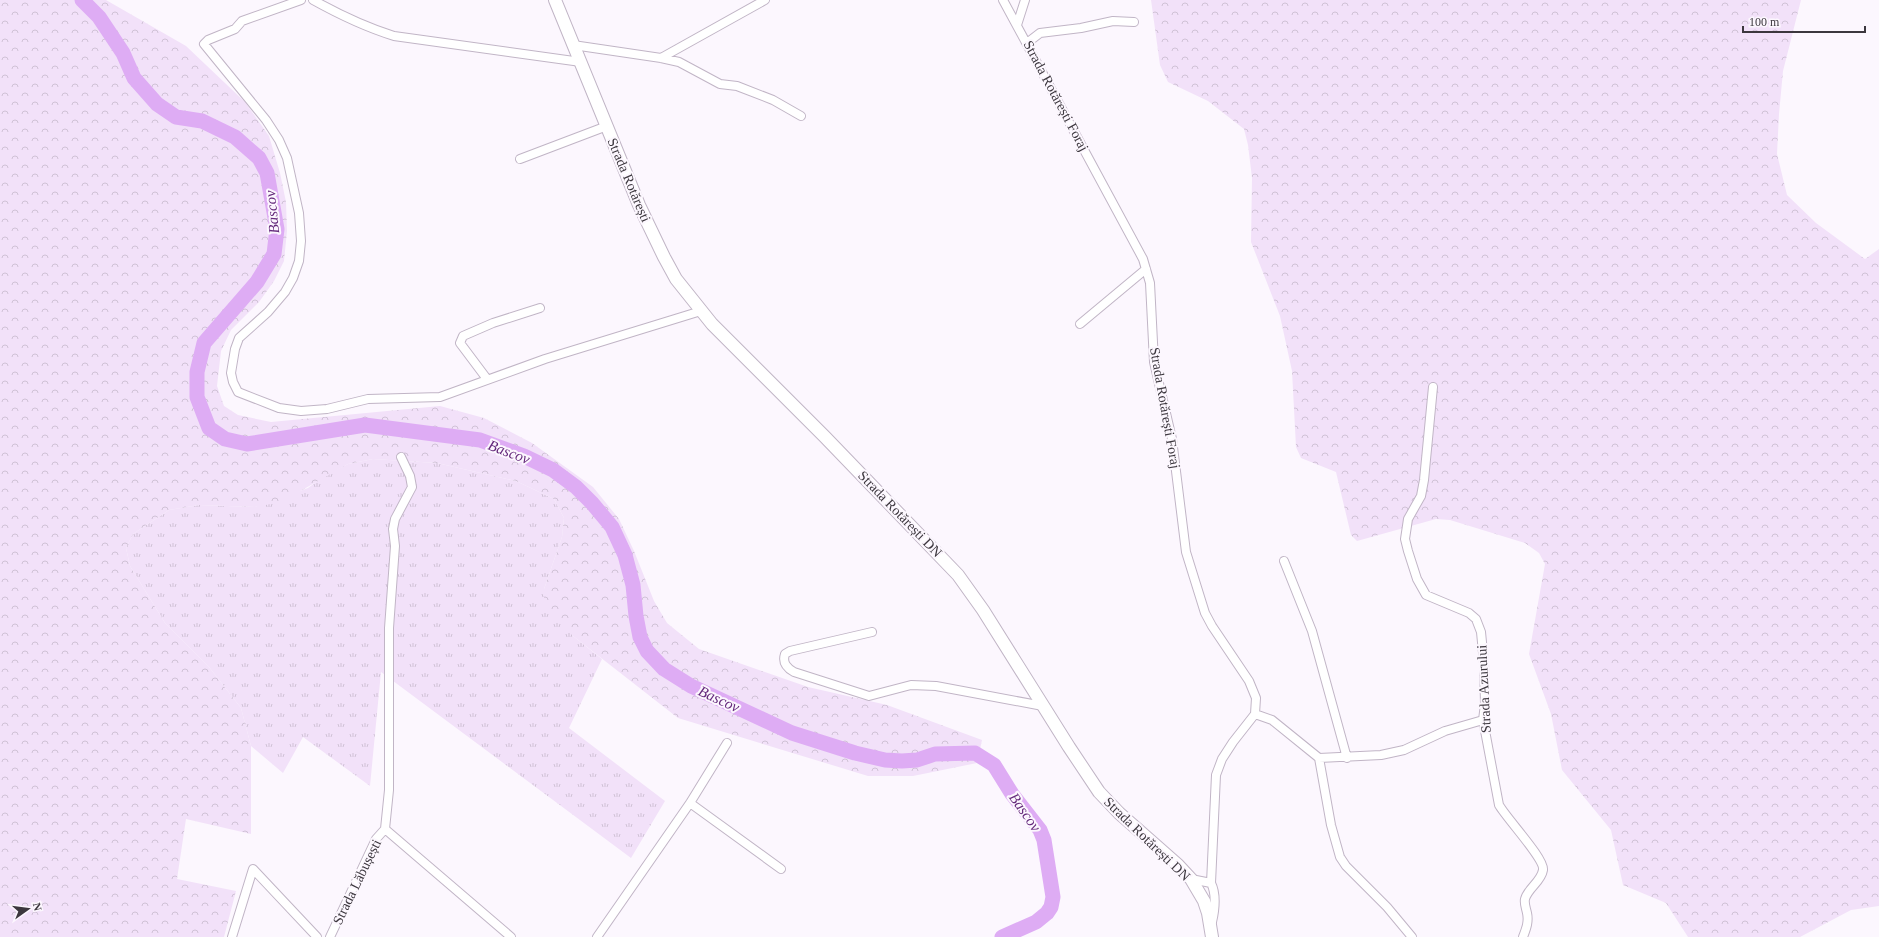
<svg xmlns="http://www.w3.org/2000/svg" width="1879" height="937" font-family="'Times New Roman',serif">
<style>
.grass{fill:url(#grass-tufts)}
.forest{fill:url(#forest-crowns)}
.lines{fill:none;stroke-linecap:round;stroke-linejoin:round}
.river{stroke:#deacf4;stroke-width:15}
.minor-casing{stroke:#c1b5c6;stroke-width:10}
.highway-casing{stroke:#c1b5c6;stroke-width:14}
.minor{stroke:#fff;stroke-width:8}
.highway{stroke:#fff;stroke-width:12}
.labels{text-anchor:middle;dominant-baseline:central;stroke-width:4;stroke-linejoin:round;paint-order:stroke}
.street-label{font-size:14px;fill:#3c373e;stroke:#fcf7fe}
.water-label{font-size:15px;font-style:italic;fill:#64297b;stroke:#fcf7fe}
</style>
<defs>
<pattern id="grass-tufts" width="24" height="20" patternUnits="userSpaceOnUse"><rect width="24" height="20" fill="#f2e1f9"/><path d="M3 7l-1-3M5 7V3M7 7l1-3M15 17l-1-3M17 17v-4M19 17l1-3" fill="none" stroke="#d0c2d6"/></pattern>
<pattern id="forest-crowns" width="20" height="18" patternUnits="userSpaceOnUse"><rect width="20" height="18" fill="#f2e1f9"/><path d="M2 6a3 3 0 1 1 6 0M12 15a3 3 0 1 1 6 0" fill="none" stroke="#d0c2d6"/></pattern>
</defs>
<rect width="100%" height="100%" fill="#fcf7fe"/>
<path class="grass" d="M373,459L437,463L516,481L554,499L564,518L562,537L544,589L573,636L602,659L569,728L665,801L631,858L381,672L370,786L303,737L283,773L251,746L241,708L209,667L165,623L130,566L126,548L133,534L169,510L199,505L255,507L308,488L324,476L348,464Z"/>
<path class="forest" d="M0,0H106L186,46L245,102L269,136L280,173L286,202L287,231L284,261L274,281L259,302L231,330L221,351L217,386L224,406L238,415L271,422L440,406L484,418L532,443L593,487L619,519L634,551L654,601L667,623L699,649L808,687L887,705L982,740L977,763L913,776H868L678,718L573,636L544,605V589L562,537L564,518L554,499L516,481L437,463L373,459L348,464L281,502L255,507L199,505L169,510L133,534L126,548L130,566L165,623L209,667L241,708L251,746V834L186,819L177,879L236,891L224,937H0Z
M1151,0H1801L1783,71L1779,114L1777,154L1787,195L1816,223L1865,259L1879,249V906L1851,910L1800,937H1688L1666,903L1623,885L1611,830L1562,770L1551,714L1529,654L1545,564L1539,553L1525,543L1450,520L1436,519L1357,541L1351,535L1336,472L1301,458L1296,447L1292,371L1280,316L1251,242L1252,178L1248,145L1244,129L1208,101L1168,82L1160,65Z"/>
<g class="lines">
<path class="river" d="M82,0L99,17L123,53L134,78L157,104L176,117L202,121L235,137L259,158L267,173L277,229L274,254L257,282L204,343L197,372V397L209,428L225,439L247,444L365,425L480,440L524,456L553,470L576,487L592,503L612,527L625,555L633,585L636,616L640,637L647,651L664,669L691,686L792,733L855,753L885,760L902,761L917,760L935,754L975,753L994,765L1012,794L1040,830L1044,840L1053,897L1051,907L1047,913L1036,922L1002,937"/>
<g class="minor-casing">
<path id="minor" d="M301,0L242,21L235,29L208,40L204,44L266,120L279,140L287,158L299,213L301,241L299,261L293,278L285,292L268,312L239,338L235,349L231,373L233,382L238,392L279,408L301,411L327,409L368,399L440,397L545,359L701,311
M313,0C340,15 365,27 394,36L581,62
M1003,0L1143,259L1150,283L1154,362L1172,439L1186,552L1205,613L1212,626L1249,681L1256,698L1255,714L1233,742L1222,759L1216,775L1211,883C1217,895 1215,909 1212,922
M1017,25L1025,0
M1027,43L1040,33L1081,28L1113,21L1134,22
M573,45L661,58L679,62L720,84L737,86L773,100L801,116
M661,58L765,0
M520,159L607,126
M1080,324L1146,269
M487,379L460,343L463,336L493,323L540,308
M1433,387L1424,480L1421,496L1408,519L1405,539L1408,551L1417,579L1426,595L1469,613L1476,619L1481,632L1484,663L1485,704L1483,720L1499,805C1507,819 1545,859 1543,870C1541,882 1528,888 1525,899C1524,904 1526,908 1527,913C1529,922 1526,929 1523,937
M1284,561L1312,631L1347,758
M872,632L790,651L785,654C782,663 787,668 794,672L869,696L911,685L936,686L1043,706
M1255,714L1272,720L1319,758L1331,825L1340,857L1346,866L1387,907L1412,937
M1319,758L1381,755L1404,750L1445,731L1483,720
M690,803L781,869
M385,829L389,790V628L395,546L393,529L395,519L412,487L410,476L401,457
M385,829L511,937
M1191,879L1211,883
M232,937L253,869L317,937
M330,937L376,839L385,829
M597,937L690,803L727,743"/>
</g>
<g class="highway-casing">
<path id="highway" d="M555,0L639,205L664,257L676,279L712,324L825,437L958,575L983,610L1069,747L1099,792L1119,813L1178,865L1191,879L1204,901L1208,913L1212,937"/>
</g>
<use href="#minor" class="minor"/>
<use href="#highway" class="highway"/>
</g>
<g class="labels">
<g class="street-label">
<text transform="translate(1056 96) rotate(62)">Strada Rotărești Foraj</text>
<text transform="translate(629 180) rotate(67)">Strada Rotărești</text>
<text transform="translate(1165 408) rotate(80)">Strada Rotărești Foraj</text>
<text transform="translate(900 514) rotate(46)">Strada Rotărești DN</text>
<text transform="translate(1484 689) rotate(-93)">Strada Azurului</text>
<text transform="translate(1147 839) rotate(44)">Strada Rotărești DN</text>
<text transform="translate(357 882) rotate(-64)">Strada Lăbușești</text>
</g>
<g class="water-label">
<text transform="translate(272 212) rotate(-96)">Bascov</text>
<text transform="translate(509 452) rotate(21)">Bascov</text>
<text transform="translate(719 699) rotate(25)">Bascov</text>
<text transform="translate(1025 812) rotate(55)">Bascov</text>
</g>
</g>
<g transform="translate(28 909) rotate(76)" stroke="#fcf7fe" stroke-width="3" paint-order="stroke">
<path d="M0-3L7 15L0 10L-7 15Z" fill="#3c373e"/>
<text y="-6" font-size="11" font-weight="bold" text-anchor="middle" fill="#3c373e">N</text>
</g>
<path d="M1743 26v6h122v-6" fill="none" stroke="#3c373e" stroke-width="2"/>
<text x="1749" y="26" font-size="12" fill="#3c373e" stroke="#fcf7fe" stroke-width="3" paint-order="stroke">100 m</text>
</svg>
